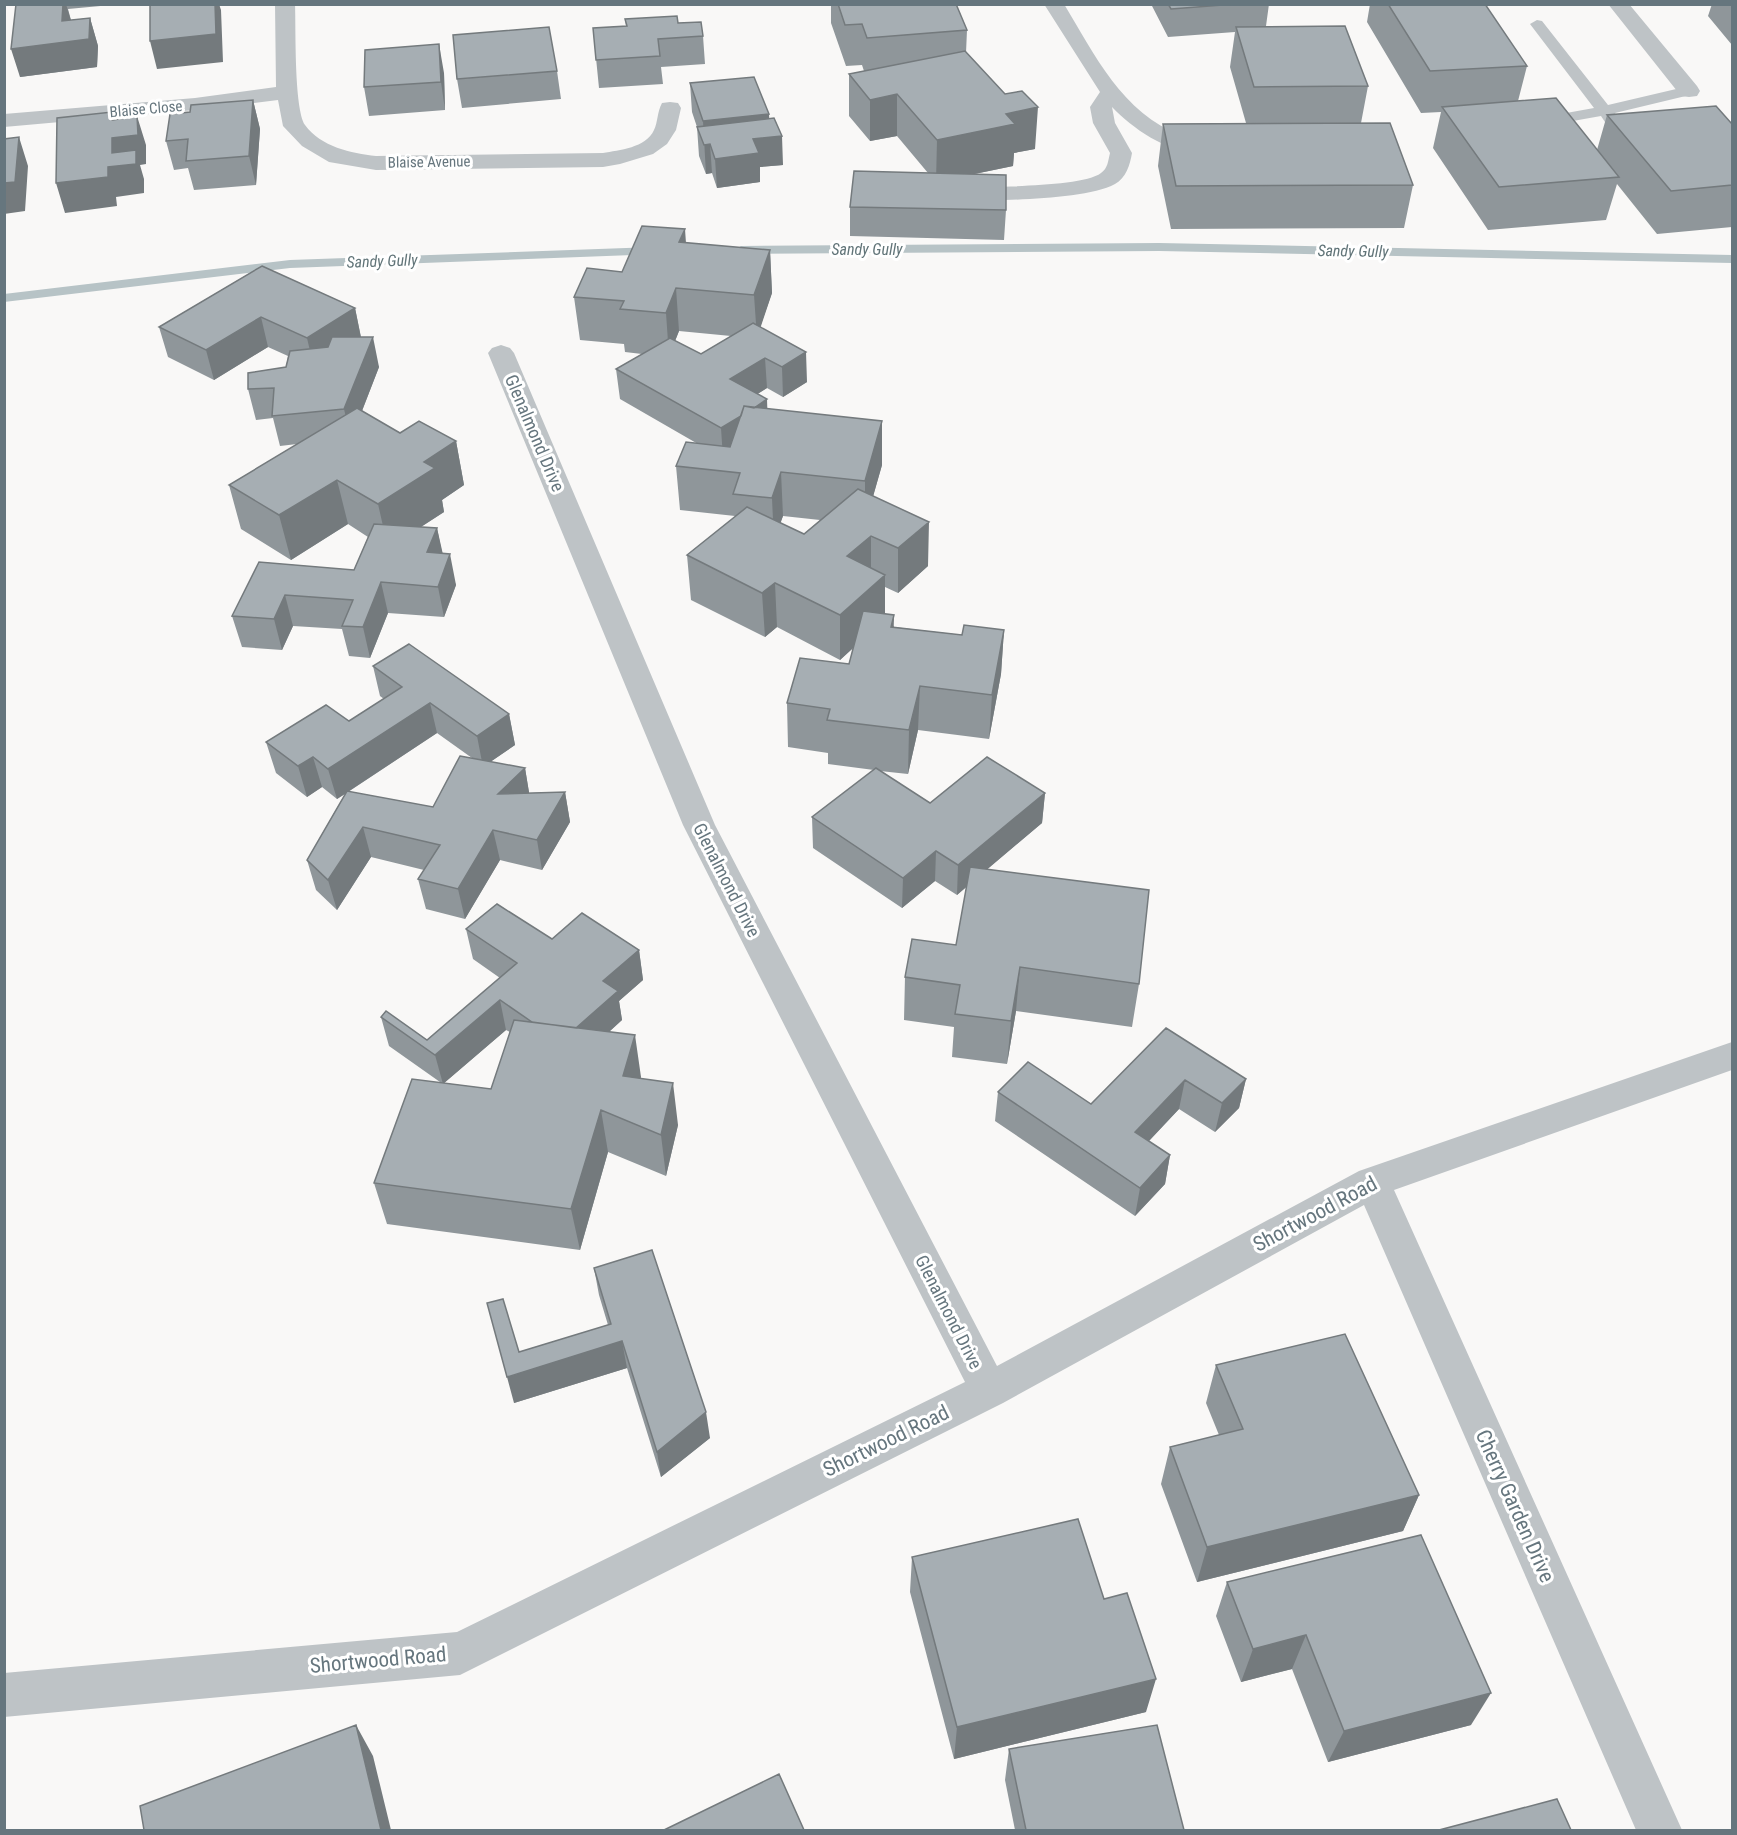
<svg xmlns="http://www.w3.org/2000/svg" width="1737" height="1835" font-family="'Roboto Condensed',sans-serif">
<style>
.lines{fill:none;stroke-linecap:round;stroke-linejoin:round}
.stream{fill:#b7c3c6;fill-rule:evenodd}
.service{fill:#bec3c6;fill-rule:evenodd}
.minor{fill:#bec3c6;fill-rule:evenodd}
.wall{fill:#8f969a;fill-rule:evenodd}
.shaded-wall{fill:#747a7d}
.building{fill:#a6aeb3;stroke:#747a7d;stroke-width:1.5}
.labels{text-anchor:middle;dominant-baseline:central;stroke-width:6;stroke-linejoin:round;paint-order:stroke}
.far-street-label{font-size:15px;fill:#66767e;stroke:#fff}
.far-water-label{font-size:16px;font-style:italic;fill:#617478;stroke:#fff}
.street-label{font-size:18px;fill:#66767e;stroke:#fff}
.near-street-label{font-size:21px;fill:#66767e;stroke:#fff}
</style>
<rect width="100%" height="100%" fill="#f9f8f7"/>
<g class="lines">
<path class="stream" d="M1159,243L1732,255V263L1159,251L741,254L735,250L741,246Z
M654,247L659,248L660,251L659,254L290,268L4,302V294L290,260Z"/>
<path class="service" d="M1537,20L1542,21L1608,105L1689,86L1697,91L1694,94L1615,113L1621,122L1613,127L1607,125L1601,116L1539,127L1533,125L1531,122L1533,119L1594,108L1530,24Z"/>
<path class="minor" d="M275,4H295C296,28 294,108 305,125C321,147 351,153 376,156L603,153C619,150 646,148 654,130C658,122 657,112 662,103L670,102L678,103L681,108L676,130L667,144L653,154L620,164L603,167L376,170L329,162L302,146L283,126L278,100L195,110L4,127V114L195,98L276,87Z
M1044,4H1064C1094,54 1123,114 1181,135C1191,138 1202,139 1213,141L1216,146L1213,151C1177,160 1135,131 1112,107L1115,123L1132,153C1130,165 1126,178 1115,184C1086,200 1007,199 972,202L964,200L961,195L964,190L972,188C998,186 1083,187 1101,173C1108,168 1108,161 1110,153L1093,123L1090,107L1100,92Z
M1608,4H1629L1697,86L1700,91L1697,96L1689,97L1681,96Z
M501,345L510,348L514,353L715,825L997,1366L1359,1171L1732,1042V1070L1394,1190L1682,1830H1636L1364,1205L1003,1403L460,1675L4,1717V1673L457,1632L965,1382L683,825L488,353L492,348Z"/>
</g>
<path class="wall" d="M16,4H122L68,9L71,20L90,18L98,46L97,67L20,77Z
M831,4H956L967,30L966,53L1035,149L1014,153L1013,166L974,174L1006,210L1004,240L850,236V207L928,173L897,136L870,141L849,116V74L864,71L862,65L846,66L831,23Z
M1151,4H1269L1266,26L1368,86L1361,123L1413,185L1404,228L1171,229L1158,166L1163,124L1246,123L1230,67L1235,32L1168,37Z
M1370,4H1388L1527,66L1518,101L1597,150L1607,115L1732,124V227L1657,234L1617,184L1606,220L1488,230L1433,148L1441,112L1421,113L1367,22Z
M1712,4H1732V45L1708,16Z
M625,19L678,23L703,36L705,64L661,67L663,84L599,88L593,28L626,26Z
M557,71L561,99L462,108L457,79Z
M444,73L445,110L369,116L364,87Z
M690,83L769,118L783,165L760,167V182L717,188L712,173L706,174L699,156L697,127L692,112Z
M253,100L260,129L256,185L194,190L188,168L174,170L166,141L190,112Z
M686,243L770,250L772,293L760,327L807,382L783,397L767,388L757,394L768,409L882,421V465L873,496L928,566L898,593L885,587V614L894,627L962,635L1004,630L1001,674L989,739L918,730L908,774L880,771L930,803L1045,793L1042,823L987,869L1139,984L1132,1027L1016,1011L1007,1064L952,1057L954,1027L904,1020L905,977L956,945L967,886L957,895L935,881L902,908L813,848L812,817L874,770L828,764V753L788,747L787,703L849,664L853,648L840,660L777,627L765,637L691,600L687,555L735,517V516L680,510L676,466L698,444L620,399L616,369L642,354L625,352L624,344L580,340L574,297L622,272ZM679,331L731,336L701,354L675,341ZM783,516L820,520L804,534L780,523Z
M262,266L355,308L361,337L379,367L362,411L400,433L456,441L464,485L442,500L444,512L421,527L437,528L442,553L456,585L444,617L388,613L370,658L349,656L342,629L293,626L282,650L242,647L232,616L259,562L354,570L368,537L348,524L291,560L241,529L229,485L297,444L280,446L273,418L256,420L248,389L286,367L288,356L268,347L214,380L168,357L159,327Z
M373,666L509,714L515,745L490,762L525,768L529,793L565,792L570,822L542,870L500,860L465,919L426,909L418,879L424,870L371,857L337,910L316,890L307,860L345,794L337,799L322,787L307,797L276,773L266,742L349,721L384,699L380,696ZM437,733L472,758L433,807L348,792Z
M466,929L639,950L643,980L619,1001L622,1020L609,1032L641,1077L640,1079L678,1125L666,1176L608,1152L580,1250L387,1224L374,1183L440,1082L389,1046L381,1017L427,1040L500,978L473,959ZM506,1030L510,1032L491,1089L444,1083Z
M1166,1028L1246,1079L1239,1108L1215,1132L1179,1109L1149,1141L1170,1155L1165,1184L1135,1216L995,1121L998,1092L1091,1104Z
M594,1268L710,1438L661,1477L627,1368L514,1403L519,1352L608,1325L599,1295Z
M1216,1365L1419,1495L1403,1531L1197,1582L1161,1484L1170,1447L1219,1435L1206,1403Z
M912,1557L1104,1599L1146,1712L954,1759L910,1592Z
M1227,1582L1471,1725L1328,1762L1292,1669L1241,1682L1216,1616Z
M1009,1749L1184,1830H1015L1005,1780Z"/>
<path class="shaded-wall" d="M63,4H66L72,24L90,18L98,46L97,67L20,77L11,49L62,21Z
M215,4H219L221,10L223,62L157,69L150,41Z
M439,44L444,73L445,110L441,82Z
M897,94V136L870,141V100Z
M253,100L260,129L256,185L249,156Z
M1038,107L1035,149L1014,153L1013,166L936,182L937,140L1006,114Z
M112,112L119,137L137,116L146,145V164L140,165L144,179V193L116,197L117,206L65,213L56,183L112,153Z
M769,114L770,137L782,136L783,165L760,167V182L717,188L715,159L710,144L712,173L706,174L703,121Z
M19,137L28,166L25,211L4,214V183Z
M685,229L688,272L679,242Z
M770,250L772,293L757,338L754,295Z
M676,288L679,331L669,356L666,313Z
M355,308L361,338L314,368L307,338Z
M261,317L268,347L214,380L206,350Z
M373,337L379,367L351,439L344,409Z
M806,352L807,382L783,397L782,367Z
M765,358L767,388L732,410L730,379Z
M767,399L768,430L723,458L721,428Z
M882,421V465L865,525V481Z
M456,441L464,485L442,500L444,512L388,548L378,504L424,462Z
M781,472L783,516L774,542L772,498Z
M337,480L348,524L291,560L279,515Z
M929,522L928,566L898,593V548Z
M437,528L444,559L427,552Z
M871,536V580L847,556Z
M450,554L456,585L444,617L438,587Z
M885,575V619L840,660V615Z
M381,582L388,613L370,658L363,627Z
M775,583L777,627L765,637L762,593Z
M285,595L293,626L282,650L274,619Z
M894,615L893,659L891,627Z
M1004,630L1001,674L989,739L992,695Z
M920,686L918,730L908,774L909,730Z
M430,703L437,733L337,799L328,769Z
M509,714L515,745L483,767L477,736Z
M313,757L322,787L307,797L298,766Z
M525,768L530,798L498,794Z
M565,792L570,822L542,870L537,840Z
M1045,793L1042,823L957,895L958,865Z
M363,827L371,857L337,910L328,880Z
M493,830L500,860L465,919L458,889Z
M936,851L935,881L902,908L903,878Z
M639,950L643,980L619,1001L622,1020L569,1068L563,1039L603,981Z
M1020,967L1016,1011L1007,1064L1011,1021Z
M500,1000L506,1030L443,1084L435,1055Z
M635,1035L641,1077L629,1118L623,1076Z
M1246,1079L1239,1108L1215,1132L1222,1103Z
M1185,1080L1179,1109L1130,1161L1135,1132Z
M673,1083L678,1125L666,1176L661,1135Z
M601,1110L608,1152L580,1250L571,1209Z
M1170,1155L1165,1184L1135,1216L1140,1188Z
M622,1341L627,1368L514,1403L507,1377Z
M706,1412L710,1438L661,1477L657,1452Z
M1419,1495L1403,1531L1197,1582L1207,1547Z
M1306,1635L1292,1669L1241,1682L1253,1649Z
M1156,1679L1146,1712L954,1759L957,1727Z
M1491,1693L1471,1725L1328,1762L1344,1731Z
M356,1725L373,1756L391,1830H381Z"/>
<path class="building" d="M16,4H63L62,21L90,18L89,39L11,49Z
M150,4H215L216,34L150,41Z
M838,4H956L967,30L867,38L862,24L845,25Z
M1168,4H1236L1171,9Z
M1388,4H1485L1527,66L1430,71Z
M677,16L678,23L701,22L703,36L658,39L660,56L596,60L593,28L627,26L625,19Z
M1345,26L1368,86L1254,87L1236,27Z
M549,27L557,71L457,79L453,35Z
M439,44L441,82L364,87L365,50Z
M965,51L1005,94L1022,91L1038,107L1006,114L1015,124L937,140L897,94L870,100L849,74Z
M754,77L769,114L703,121L690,83Z
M1556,98L1619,177L1499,187L1442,107Z
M253,100L249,156L186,161L188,139L166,141L170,114L190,112L191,105Z
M1716,106L1732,124V185L1671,191L1607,115Z
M112,112V120L137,116L138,135L112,138V153L136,150V164L108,167V177L56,183L57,118Z
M774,118L782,136L753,139L759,153L715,159L710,144L704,145L697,127Z
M1390,123L1413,185L1176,186L1163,124Z
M19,137L15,182L4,183V139Z
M854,171L1006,175V210L850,207Z
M642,226L685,229L679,242L770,250L754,295L676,288L666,313L620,309L624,301L574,297L587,268L622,272Z
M262,266L355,308L307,338L261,317L206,350L159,327Z
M753,323L806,352L782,367L765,358L730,379L767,399L754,408L744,406L741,416L721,428L616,369L670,338L701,354Z
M332,337H373L344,409L272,416L274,388L248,389V373L286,367L290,351L328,347Z
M744,406L882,421L865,481L781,472L772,498L733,494L740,473L676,466L686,442L730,447Z
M357,408L400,433L419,421L456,441L424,462L435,468L378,504L337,480L279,515L229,485Z
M858,489L929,522L898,548L871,536L847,556L885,575L840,615L775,583L762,593L687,555L747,507L804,534Z
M374,524L437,528L427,552L450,554L438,587L381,582L363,627L342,626L353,600L285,595L274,619L232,616L259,562L354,570Z
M863,611L894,615L891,627L962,635L964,625L1004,630L992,695L920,686L909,730L827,720L830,709L787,703L800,658L849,664Z
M409,644L509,714L477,736L430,703L328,769L313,757L298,766L266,742L326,705L349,721L402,687L373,666Z
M460,756L525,768L498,794L565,792L537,840L493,830L458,889L418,879L440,845L363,827L328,880L307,860L347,791L433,807Z
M987,757L1045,793L958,865L936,851L903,878L812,817L876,768L930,803Z
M970,867L1149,890L1139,984L1020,967L1011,1021L955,1014L960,985L905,977L912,939L956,945Z
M497,904L552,939L582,913L639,950L603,981L618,991L576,1028L532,1022L500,1000L435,1055L381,1017L386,1011L427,1040L517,963L466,929Z
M514,1020L635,1035L623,1076L673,1083L661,1135L601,1110L571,1209L374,1183L412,1079L491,1089Z
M1166,1028L1246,1079L1222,1103L1185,1080L1135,1132L1170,1155L1140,1188L998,1092L1028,1062L1091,1104Z
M652,1250L706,1412L657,1452L622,1341L507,1377L487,1303L503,1299L519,1352L611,1324L594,1268Z
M1345,1334L1419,1495L1207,1547L1170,1447L1243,1429L1216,1365Z
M1078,1519L1104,1599L1127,1593L1156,1679L957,1727L912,1557Z
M1421,1535L1491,1693L1344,1731L1306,1635L1253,1649L1227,1582Z
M356,1725L381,1830H144L140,1806Z
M1157,1725L1184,1830H1026L1009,1749Z
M779,1774L804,1830H664Z
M1557,1799L1571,1830H1439Z"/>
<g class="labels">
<g class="far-street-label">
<text transform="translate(146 109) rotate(-5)">Blaise Close</text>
<text transform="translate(429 162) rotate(-1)">Blaise Avenue</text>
</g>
<g class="far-water-label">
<text x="867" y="249">Sandy Gully</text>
<text transform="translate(1353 251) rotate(1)">Sandy Gully</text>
<text transform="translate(382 261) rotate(-2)">Sandy Gully</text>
</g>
<g class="street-label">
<text transform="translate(535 433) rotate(67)">Glenalmond Drive</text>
<text transform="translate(727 880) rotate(63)">Glenalmond Drive</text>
<text transform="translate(949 1312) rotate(63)">Glenalmond Drive</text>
</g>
<g class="near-street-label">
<text transform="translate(1315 1214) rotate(-28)">Shortwood Road</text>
<text transform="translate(886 1441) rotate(-26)">Shortwood Road</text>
<text transform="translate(1515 1506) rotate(66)">Cherry Garden Drive</text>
<text transform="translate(378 1660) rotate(-5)">Shortwood Road</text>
</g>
</g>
<rect width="1737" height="1835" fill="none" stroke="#66767e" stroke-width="12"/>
</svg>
